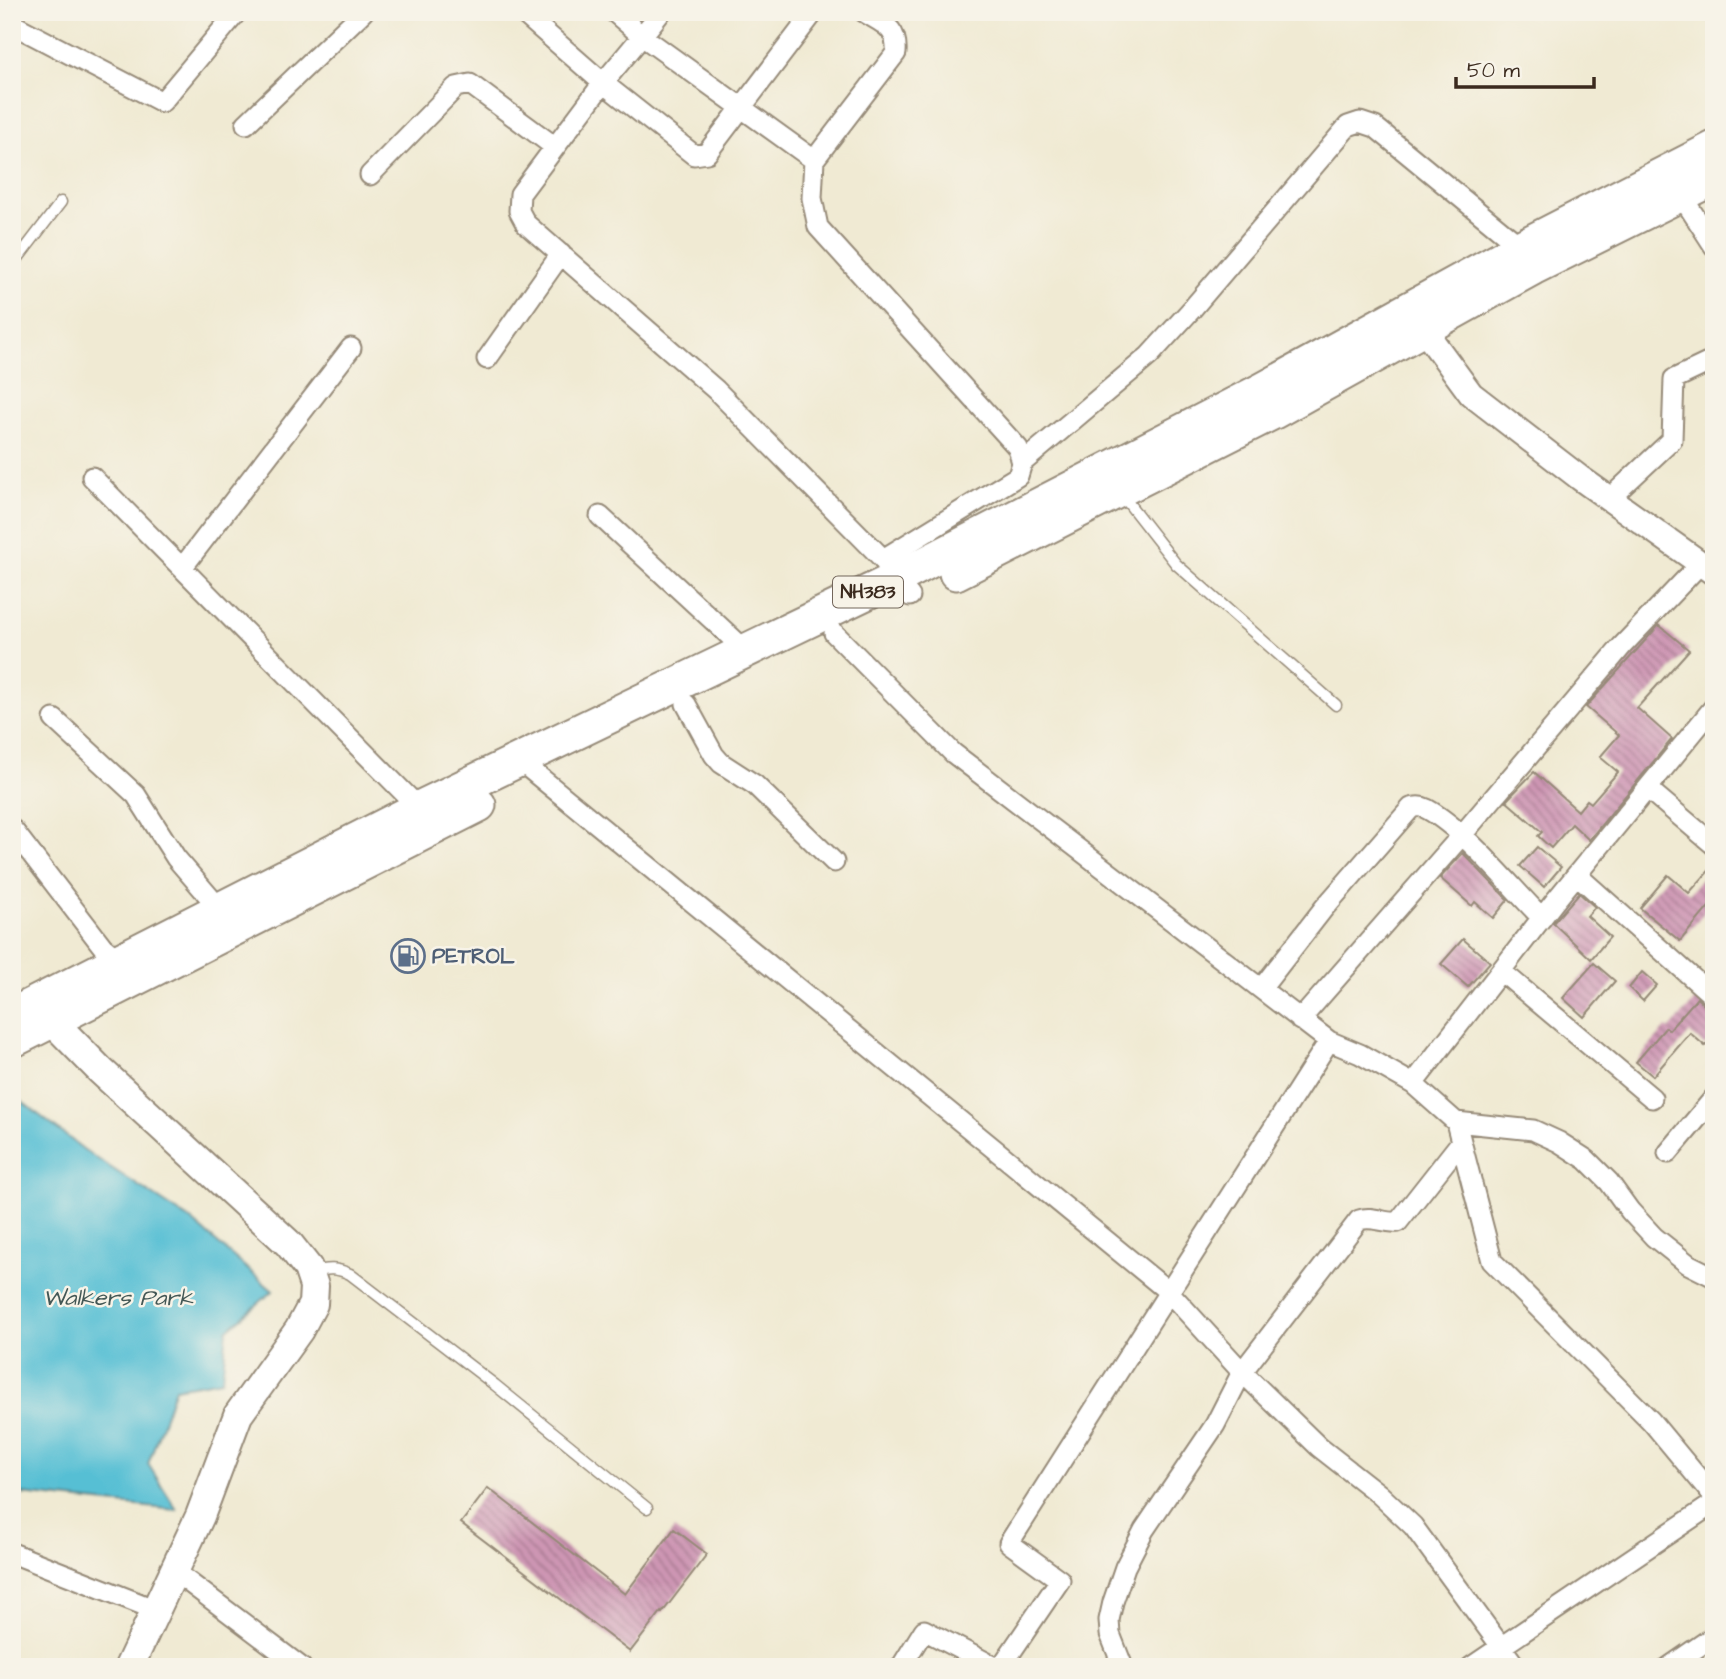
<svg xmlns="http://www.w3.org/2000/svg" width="1726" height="1679" font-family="'Architects Daughter',sans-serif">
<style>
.water{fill:#57bfd4;stroke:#497479;stroke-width:2}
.building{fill:url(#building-back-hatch)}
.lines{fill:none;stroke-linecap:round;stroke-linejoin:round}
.service-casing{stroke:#968a78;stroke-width:13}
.minor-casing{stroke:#968a78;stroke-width:23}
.tertiary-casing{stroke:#968a78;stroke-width:28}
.secondary-casing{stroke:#968a78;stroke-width:32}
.trunk-casing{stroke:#968a78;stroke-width:37}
.service{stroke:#fff;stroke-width:10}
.minor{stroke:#fff;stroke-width:19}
.tertiary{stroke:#fff;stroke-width:24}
.secondary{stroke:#fff;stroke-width:28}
.trunk{stroke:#fff;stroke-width:33}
.labels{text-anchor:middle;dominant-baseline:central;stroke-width:5;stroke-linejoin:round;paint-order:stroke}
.shield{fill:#f7f3e8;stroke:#73665b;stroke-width:2}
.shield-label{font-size:19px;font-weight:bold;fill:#3b2a1e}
.service-label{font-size:21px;font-weight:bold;fill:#4e5e75;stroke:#f7f3e8;text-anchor:start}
.water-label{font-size:23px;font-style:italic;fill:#435755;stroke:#f7f3e8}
</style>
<defs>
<pattern id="building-back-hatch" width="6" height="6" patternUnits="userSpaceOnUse" patternTransform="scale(1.75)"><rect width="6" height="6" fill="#ce96b4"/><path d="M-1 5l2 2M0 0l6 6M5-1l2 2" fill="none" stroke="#a87b92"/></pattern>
</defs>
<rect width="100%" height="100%" fill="#f7f3e8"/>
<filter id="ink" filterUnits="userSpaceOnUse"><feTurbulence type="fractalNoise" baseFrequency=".0143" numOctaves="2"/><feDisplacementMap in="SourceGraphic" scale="14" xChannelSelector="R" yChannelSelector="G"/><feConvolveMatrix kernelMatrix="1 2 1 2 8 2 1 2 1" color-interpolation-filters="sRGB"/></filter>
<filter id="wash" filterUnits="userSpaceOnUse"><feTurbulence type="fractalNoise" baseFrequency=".00686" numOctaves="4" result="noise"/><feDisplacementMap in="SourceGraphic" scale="28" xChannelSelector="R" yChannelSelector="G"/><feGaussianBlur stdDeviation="1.57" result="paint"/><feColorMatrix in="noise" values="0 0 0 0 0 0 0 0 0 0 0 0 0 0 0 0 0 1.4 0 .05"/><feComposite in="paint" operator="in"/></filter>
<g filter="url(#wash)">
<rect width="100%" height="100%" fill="#f0ead3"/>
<path class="water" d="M21,1101L87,1152L192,1221L273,1291L227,1330L222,1380L175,1388L148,1464L177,1510L12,1493V1108Z"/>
<g id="blocks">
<path class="building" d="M1659,625L1689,650L1637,708L1672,739L1589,840L1572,824L1551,848L1538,836L1542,832L1506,801L1534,772L1578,811L1587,800L1591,803L1618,772L1600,757L1619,735L1586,707Z
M1537,847L1561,867L1544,887L1520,866Z
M1463,853L1508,900L1493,918L1475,902L1472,906L1440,878Z
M1714,865V901L1680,941L1640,908L1668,875L1689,893Z
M1579,893L1595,907L1587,916L1610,937L1591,959L1553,923Z
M1463,939L1490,962L1468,987L1441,964Z
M1594,963L1615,981L1584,1017L1563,998Z
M1642,972L1657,985L1643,1001L1629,988Z
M1697,998L1706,1007L1714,1009V1035L1705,1046L1690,1033L1653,1076L1636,1062L1666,1027L1669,1030Z
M488,1488L625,1594L674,1529L707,1554L662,1613L661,1612L630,1652L461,1523Z"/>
</g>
</g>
<g filter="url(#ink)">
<use href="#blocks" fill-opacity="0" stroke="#968a78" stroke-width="2"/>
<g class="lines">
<g class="service-casing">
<path id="service" d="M12,266L61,202
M1122,495L1176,564L1336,705
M314,1272C328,1268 337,1268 350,1274L495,1385L647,1508"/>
</g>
<g class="minor-casing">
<path id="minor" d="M522,12L603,83L694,155L707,153L814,12
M614,12L642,36L603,83L520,194L519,211L526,224L716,390L883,559L895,579L910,596
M661,12L642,36L814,160L812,198L818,227L1018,448L1022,463L1018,476L883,559
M12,24L162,102L237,12
M246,124L363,12
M814,160L896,53C898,27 883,24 864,12
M370,175L456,87L470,84L555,147
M1681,195L1714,246
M487,359L561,254
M1022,463L1149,356L1192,309L1348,126L1360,122L1375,127L1521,247
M92,477L419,808
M1609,499L1672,440L1674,379L1714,360
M600,516L745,650
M182,568L351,348
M834,633L953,753L1329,1041L1360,1054L1413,1084L1555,901L1714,707
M686,704L714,755L721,763L755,785L834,862
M54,719L136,795L176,858L219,908
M520,761L1169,1292L1242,1372L1319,1447L1379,1494L1413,1526L1516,1667
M1648,789L1714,845
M13,830L103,947L118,960
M1577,875L1714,997
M1501,971L1652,1098
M1261,989L1324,908L1411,808C1417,806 1421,806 1427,809C1465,830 1510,886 1542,918
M1300,1020L1462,835L1622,646L1701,563
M1413,1084L1456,1122L1492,1261L1651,1421L1714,1497
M1456,1122L1533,1130L1559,1142L1587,1160L1609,1182L1630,1211L1654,1237L1688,1264L1714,1277
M1668,1153L1714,1098
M12,1553L156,1610
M174,1571L301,1667
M901,1667L924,1630L995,1667
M1001,1667L1060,1580L1009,1543L1329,1041
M1123,1667L1110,1634L1109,1620L1113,1602L1125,1567L1144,1530L1215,1425L1242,1372L1359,1220C1373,1215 1384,1224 1398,1222L1461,1142
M1471,1667L1714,1503
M1669,1667L1714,1636"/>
</g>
<g class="tertiary-casing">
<path id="tertiary" d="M1424,330L1471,394L1580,478L1714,573"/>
</g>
<g class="secondary-casing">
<path id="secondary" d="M53,1022L101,1071L289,1244L308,1268L314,1286L313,1304L299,1330L238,1415L200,1516L129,1667"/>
</g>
<g class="trunk-casing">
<path id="trunk" d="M956,573L1274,412L1533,268L1714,178
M12,1015L419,808L895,579L1262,390L1521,247L1714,148
M12,1041L479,805"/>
</g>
<use href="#service" class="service"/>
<use href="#minor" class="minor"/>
<use href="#tertiary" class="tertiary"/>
<use href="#secondary" class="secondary"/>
<use href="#trunk" class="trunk"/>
</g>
</g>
<defs>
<g id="fuel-ring" transform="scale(1.75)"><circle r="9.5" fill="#f7f3e8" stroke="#5c6f8a" stroke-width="1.5"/><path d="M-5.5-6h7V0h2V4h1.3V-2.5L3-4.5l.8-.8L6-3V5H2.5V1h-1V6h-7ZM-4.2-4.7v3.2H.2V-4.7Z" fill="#5c6f8a"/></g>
</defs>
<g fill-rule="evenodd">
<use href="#fuel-ring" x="408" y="956"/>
</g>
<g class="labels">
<rect class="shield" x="833" y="576.5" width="70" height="31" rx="5"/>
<g class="shield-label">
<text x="868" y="592">NH383</text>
</g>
<g class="service-label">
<text x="432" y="956">PETROL</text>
</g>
<g class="water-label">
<text x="118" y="1298">Walkers Park</text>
</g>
</g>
<rect width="1726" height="1679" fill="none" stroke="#f7f3e8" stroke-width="42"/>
<path d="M1456 77v10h138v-10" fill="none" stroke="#3b2a1e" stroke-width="3.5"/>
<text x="1467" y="77" font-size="21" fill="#3b2a1e" stroke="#f7f3e8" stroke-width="5" paint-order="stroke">50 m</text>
</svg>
